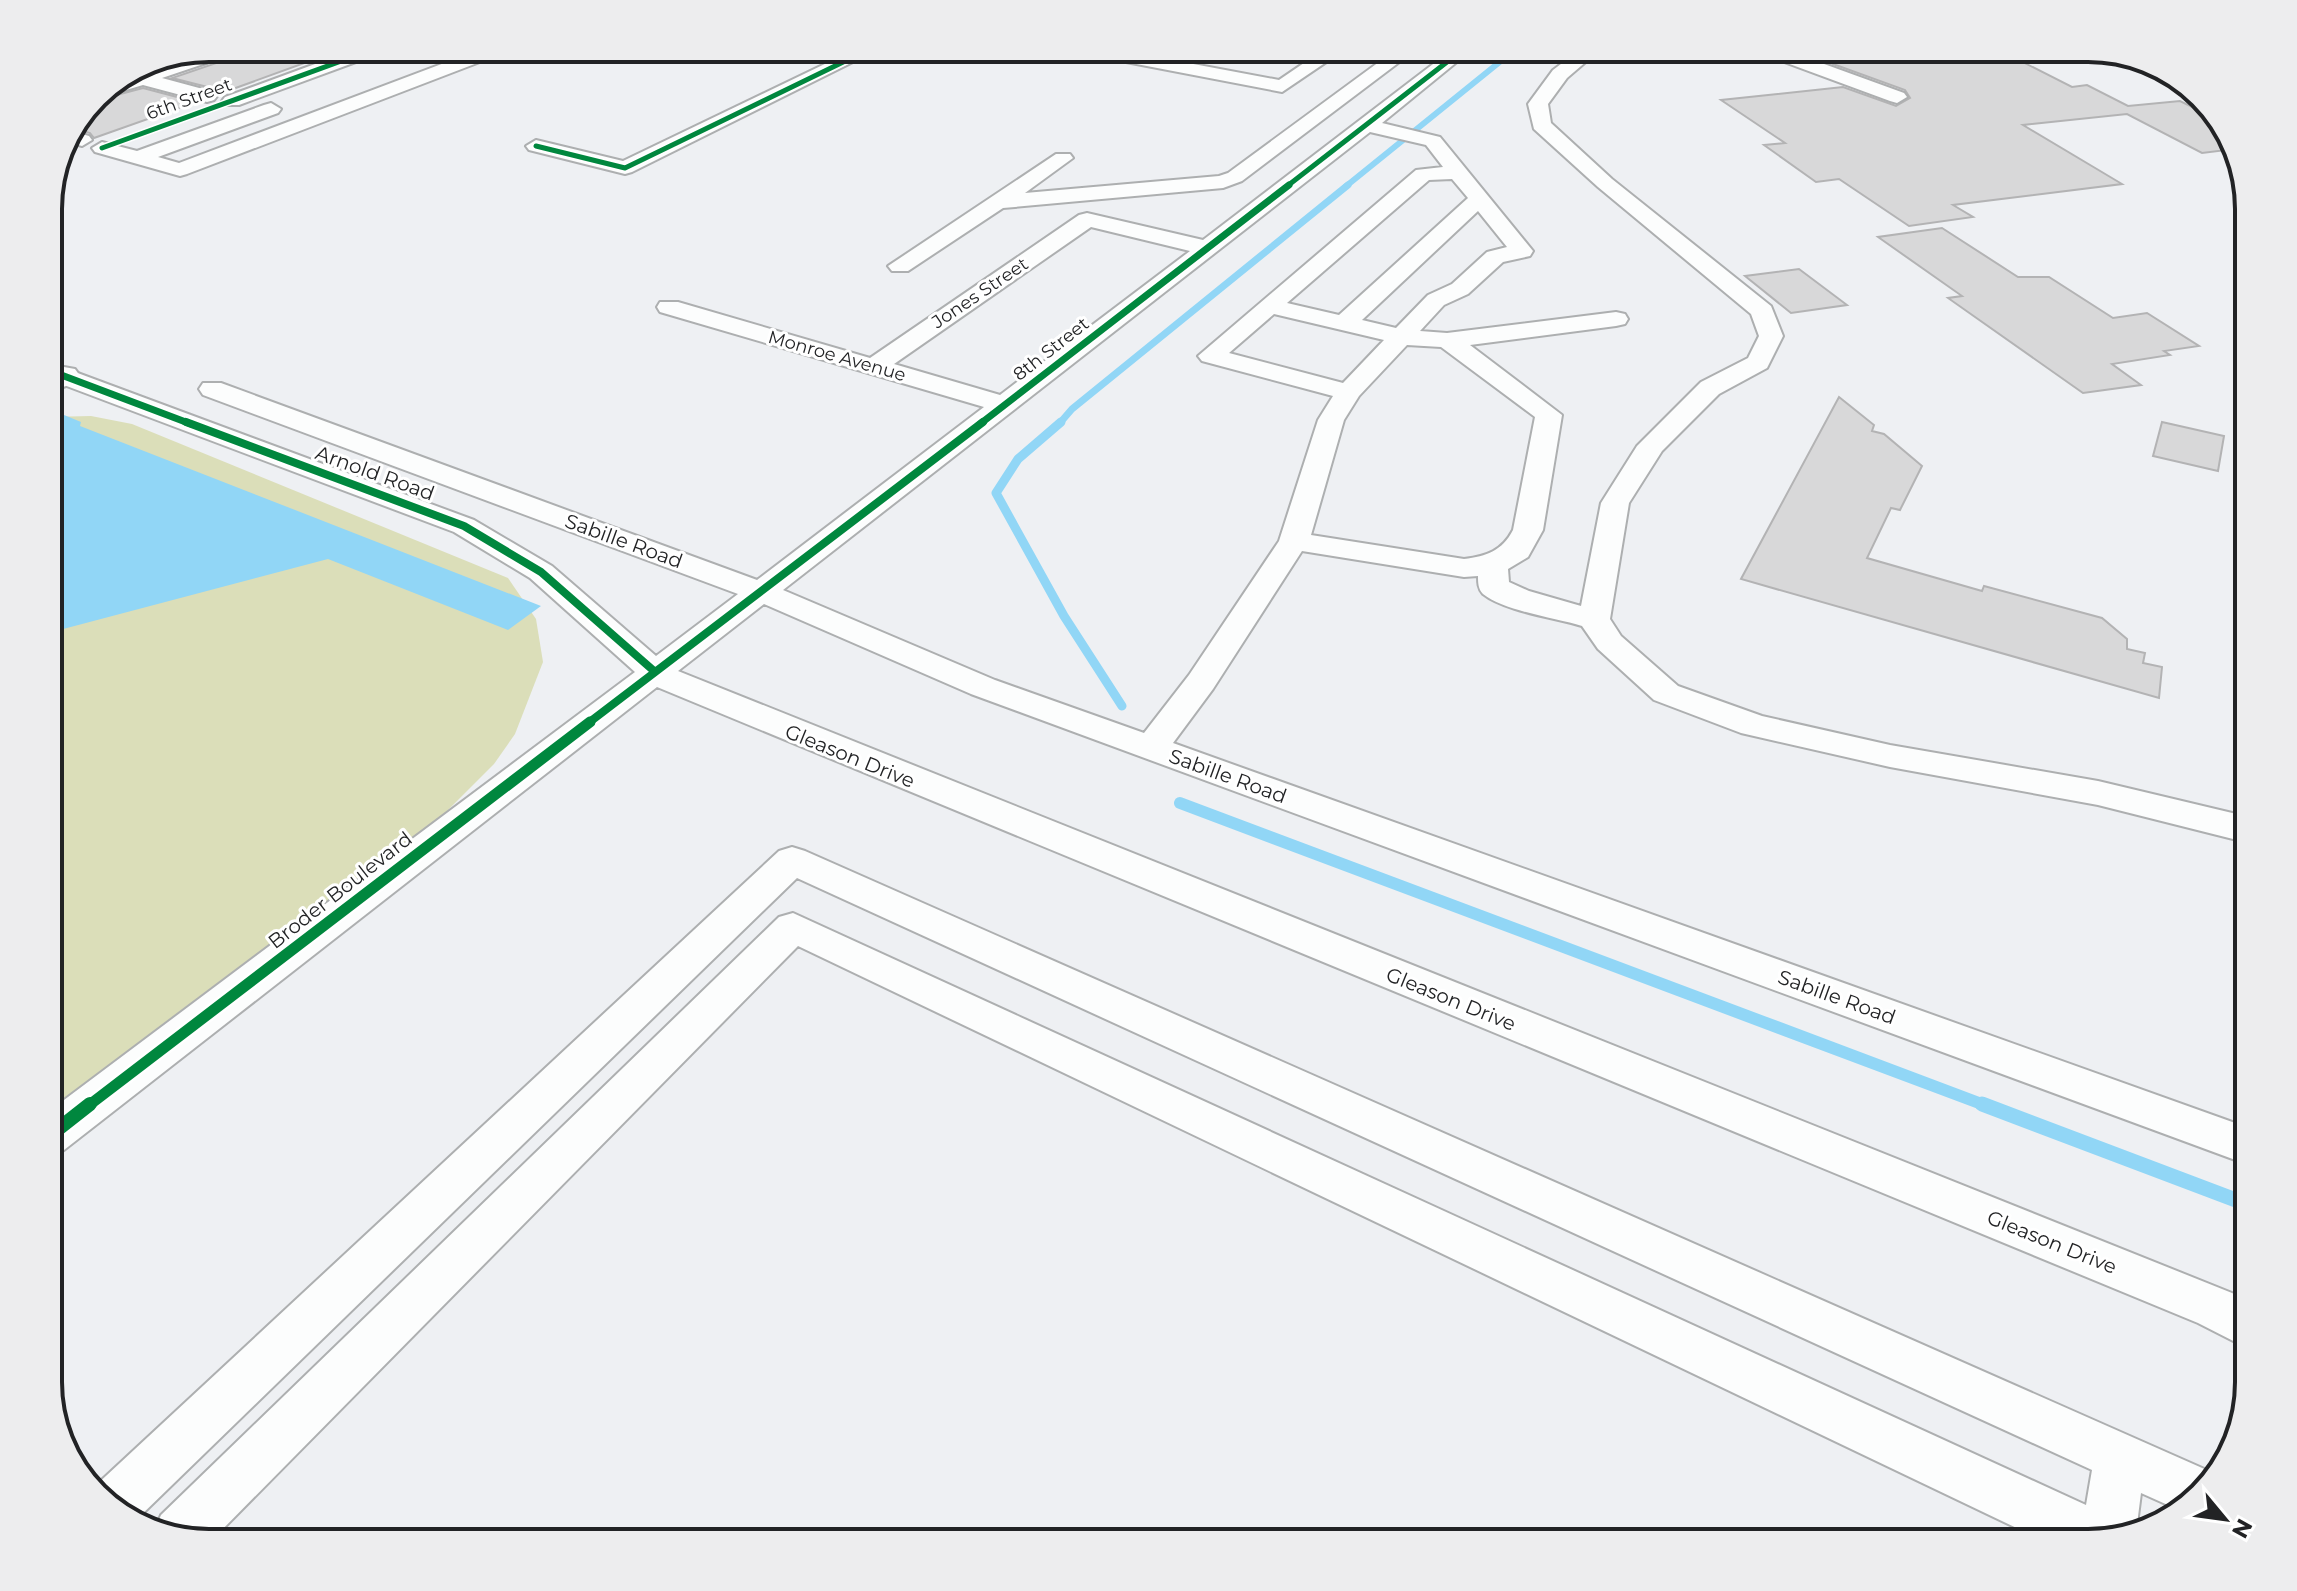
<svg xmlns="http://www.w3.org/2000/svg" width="2297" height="1591" font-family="Montserrat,sans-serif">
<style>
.green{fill:#dbdeb9}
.water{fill:#91d6f6}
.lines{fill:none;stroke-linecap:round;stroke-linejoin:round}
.stream-far4{stroke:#91d6f6;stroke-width:6}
.stream-far3{stroke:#91d6f6;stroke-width:7}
.stream-far2{stroke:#91d6f6;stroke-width:9}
.stream-far1{stroke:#91d6f6;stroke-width:12}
.stream{stroke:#91d6f6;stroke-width:15}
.building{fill:#d8d8d9;stroke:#b3b3b4;stroke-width:2}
.minor-casing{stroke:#adafb0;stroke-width:4}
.major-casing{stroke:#adafb0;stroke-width:4}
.minor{fill:#fcfdfd;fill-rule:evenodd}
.major{fill:#fcfdfd;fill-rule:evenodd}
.cycleway-far4-casing{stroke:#fff;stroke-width:8}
.cycleway-far3-casing{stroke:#fff;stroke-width:10}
.cycleway-far2-casing{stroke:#fff;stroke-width:12}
.cycleway-far1-casing{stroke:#fff;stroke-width:16}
.cycleway-casing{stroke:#fff;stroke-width:19}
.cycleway-far4{stroke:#00873e;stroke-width:5}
.cycleway-far3{stroke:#00873e;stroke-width:7}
.cycleway-far2{stroke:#00873e;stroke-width:8}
.cycleway-far1{stroke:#00873e;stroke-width:11}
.cycleway{stroke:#00873e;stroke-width:14}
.labels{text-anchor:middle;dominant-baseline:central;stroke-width:6;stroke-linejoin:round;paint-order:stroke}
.far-street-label{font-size:18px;fill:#222325;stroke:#fff}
.street-label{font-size:20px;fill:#222325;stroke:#fff}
.rim{fill:none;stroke:#222325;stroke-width:4}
</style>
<rect width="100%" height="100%" fill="#eef0f3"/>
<path class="green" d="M91,416L132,424L508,578L536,619L543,662L515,734L494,764L435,823L48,1115V417Z"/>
<path class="water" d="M64,415L81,422L80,426L541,606L508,630L328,559L48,633V418Z"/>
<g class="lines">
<path class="stream-far4" d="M1345,187L1517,48"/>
<path class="stream-far3" d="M1059,424L1072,409L1348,185"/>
<path class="stream-far2" d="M1061,422L1018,459L996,493L1064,616L1122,706"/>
<path class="stream-far1" d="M1180,803L1987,1106"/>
<path class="stream" d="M1982,1104L2249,1205"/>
</g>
<path class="building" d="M245,48H278L283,55L310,61L219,94L215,89L172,78L240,55Z
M1805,48H1995L2072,87L2087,85L2128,106L2180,101L2215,118L2232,137L2235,149L2202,153L2127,114L2023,125L2122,184L1953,205L1973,217L1909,226L1839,179L1816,182L1764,145L1785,143L1721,100L1843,87L1896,106L1910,98L1905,90L1833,64Z
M201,49L125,75L148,60Z
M143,88L196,102L94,138L90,133L73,128L90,102Z
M1942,228L2018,277H2049L2113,318L2147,313L2199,346L2164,351L2170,355L2112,364L2141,385L2083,393L1948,298L1962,296L1878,237Z
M1799,269L1847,305L1791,313L1745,276Z
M1839,397L1874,425L1872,431L1884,434L1922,466L1900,510L1891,508L1867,558L1982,591L1984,586L2102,618L2127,639V649L2145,653L2143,663L2162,667L2159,698L1741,579Z
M2162,422L2224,436L2218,471L2153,456Z"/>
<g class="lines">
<g class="minor-casing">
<path id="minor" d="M215,48H242L239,52L162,78L214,92L217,96L214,100L207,102L143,85L92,100L114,82Z
M281,48H312L328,52L331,56L329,59L360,48H386L383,52L239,105H225L222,101L225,97L326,60L284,52Z
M484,48H509L506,52L187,174L180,176L95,152L92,148L102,142L137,151L264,105L271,103L281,109L278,113L158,157L179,163Z
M858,48H881L632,172L625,174L529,150L526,146L536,140L623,161Z
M1070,48H1108L1279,80L1326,48H1347L1282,92L1079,53Z
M1398,48H1418L1242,181L1223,188L1003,208L908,271H892L888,266L1056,154H1070L1073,158L1025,193L1219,176L1228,173Z
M1454,48H1474L1382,123L1440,137L1533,251L1530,256L1503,262L1468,294L1444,305L1420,331L1447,333L1616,312L1625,314L1628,319L1625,324L1616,326L1470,345L1562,415L1543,530L1528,557L1508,569L1509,582L1529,591L1581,606L1601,503L1637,446L1701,382L1748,358L1759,336L1751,314L1598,187L1534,129L1528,104L1553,70L1582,48H1602L1567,78L1548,104L1551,123L1612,179L1771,306L1783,336L1767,368L1719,394L1662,451L1629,503L1610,619L1621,636L1678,686L1762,716L1890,745L2098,781L2249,817V843L2098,805L1890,767L1741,733L1654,700L1598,649L1582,626C1556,618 1504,611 1483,594C1478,589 1478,582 1478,576L1464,577L1302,551L1213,689L1173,743L2249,1128V1165L971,694L764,604L678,671L2232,1293L2249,1302V1349L2198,1323L657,687L64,1150L48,1155V1112L635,672L530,578L454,532L48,379V362L474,520L552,566L656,656L738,594L203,395L199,389L203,383H221L757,580L984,407L660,312L657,307L660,302H678L870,358L1079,215L1087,213L1203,240ZM1370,132L1426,145L1443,167L1416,170L1198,356L1202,361L1333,396L1318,420L1279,541L1189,675L1144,733L995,680L783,590ZM1452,179L1468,198L1339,315L1287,303L1429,180ZM1478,211L1507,247L1487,252L1452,284L1428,295L1396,328L1362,320ZM1091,227L1190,251L1000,395L894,364ZM1274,314L1384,340L1343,383L1229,353ZM1407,345L1441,347L1535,417L1513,530C1502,551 1487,556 1464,559L1311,535L1344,420L1359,396Z
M1754,48H1780L1904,93L1907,97L1897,103L1890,101L1757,52Z
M71,131L89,136L92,140L82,146L64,141Z
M792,847L805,851L2218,1475L2179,1510L2141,1493L2136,1532L2089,1543H2048L798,946L209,1543L156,1527L161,1515L779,917L793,913L2086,1505L2092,1470L797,878L135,1521L119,1516L93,1488L779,851Z"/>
</g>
<g class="major-casing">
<path id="major" d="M64,367L75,369L80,376L75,383L48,392V371Z"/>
</g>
<use href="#minor" class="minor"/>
<use href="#major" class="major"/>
<g class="cycleway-far4-casing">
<path id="cycleway-far4" d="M536,146L625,168L872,48
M102,148L377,48
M1286,187L1465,48"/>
</g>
<g class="cycleway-far3-casing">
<path id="cycleway-far3" d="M48,370L191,424
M980,424L1289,185"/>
</g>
<g class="cycleway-far2-casing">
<path id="cycleway-far2" d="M186,422L464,526L541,572L654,671
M587,724L983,422"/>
</g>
<g class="cycleway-far1-casing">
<path id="cycleway-far1" d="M88,1106L590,722"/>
</g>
<g class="cycleway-casing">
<path id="cycleway" d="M48,1137L90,1104"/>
</g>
<use href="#cycleway-far4" class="cycleway-far4"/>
<use href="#cycleway-far3" class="cycleway-far3"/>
<use href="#cycleway-far2" class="cycleway-far2"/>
<use href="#cycleway-far1" class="cycleway-far1"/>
<use href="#cycleway" class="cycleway"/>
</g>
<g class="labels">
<g class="far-street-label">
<text transform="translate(189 99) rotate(-20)">6th Street</text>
<text transform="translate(980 293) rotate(-34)">Jones Street</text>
<text transform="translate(1051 349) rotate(-38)">8th Street</text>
<text transform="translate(837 356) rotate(16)">Monroe Avenue</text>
</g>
<g class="street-label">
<text transform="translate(375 473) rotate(20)">Arnold Road</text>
<text transform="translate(624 541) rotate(20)">Sabille Road</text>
<text transform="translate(850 756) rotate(22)">Gleason Drive</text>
<text transform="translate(1228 776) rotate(20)">Sabille Road</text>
<text transform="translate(340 890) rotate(-38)">Broder Boulevard</text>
<text transform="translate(1837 997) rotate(20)">Sabille Road</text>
<text transform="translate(1451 999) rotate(22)">Gleason Drive</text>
<text transform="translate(2052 1242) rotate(22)">Gleason Drive</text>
</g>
</g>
<path d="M0 0H2297V1591H0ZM209 62H2088A147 147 0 0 1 2235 209V1382A147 147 0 0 1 2088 1529H209A147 147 0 0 1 62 1382V209A147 147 0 0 1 209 62Z" fill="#ededee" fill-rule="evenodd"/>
<path class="rim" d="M209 62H2088A147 147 0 0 1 2235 209V1382A147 147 0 0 1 2088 1529H209A147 147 0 0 1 62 1382V209A147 147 0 0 1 209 62Z"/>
<g transform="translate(2225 1519) rotate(119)" stroke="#ffffff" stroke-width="6" paint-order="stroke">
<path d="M0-6L14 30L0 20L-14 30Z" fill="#222325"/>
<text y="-12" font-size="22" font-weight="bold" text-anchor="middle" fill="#222325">N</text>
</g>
</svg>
